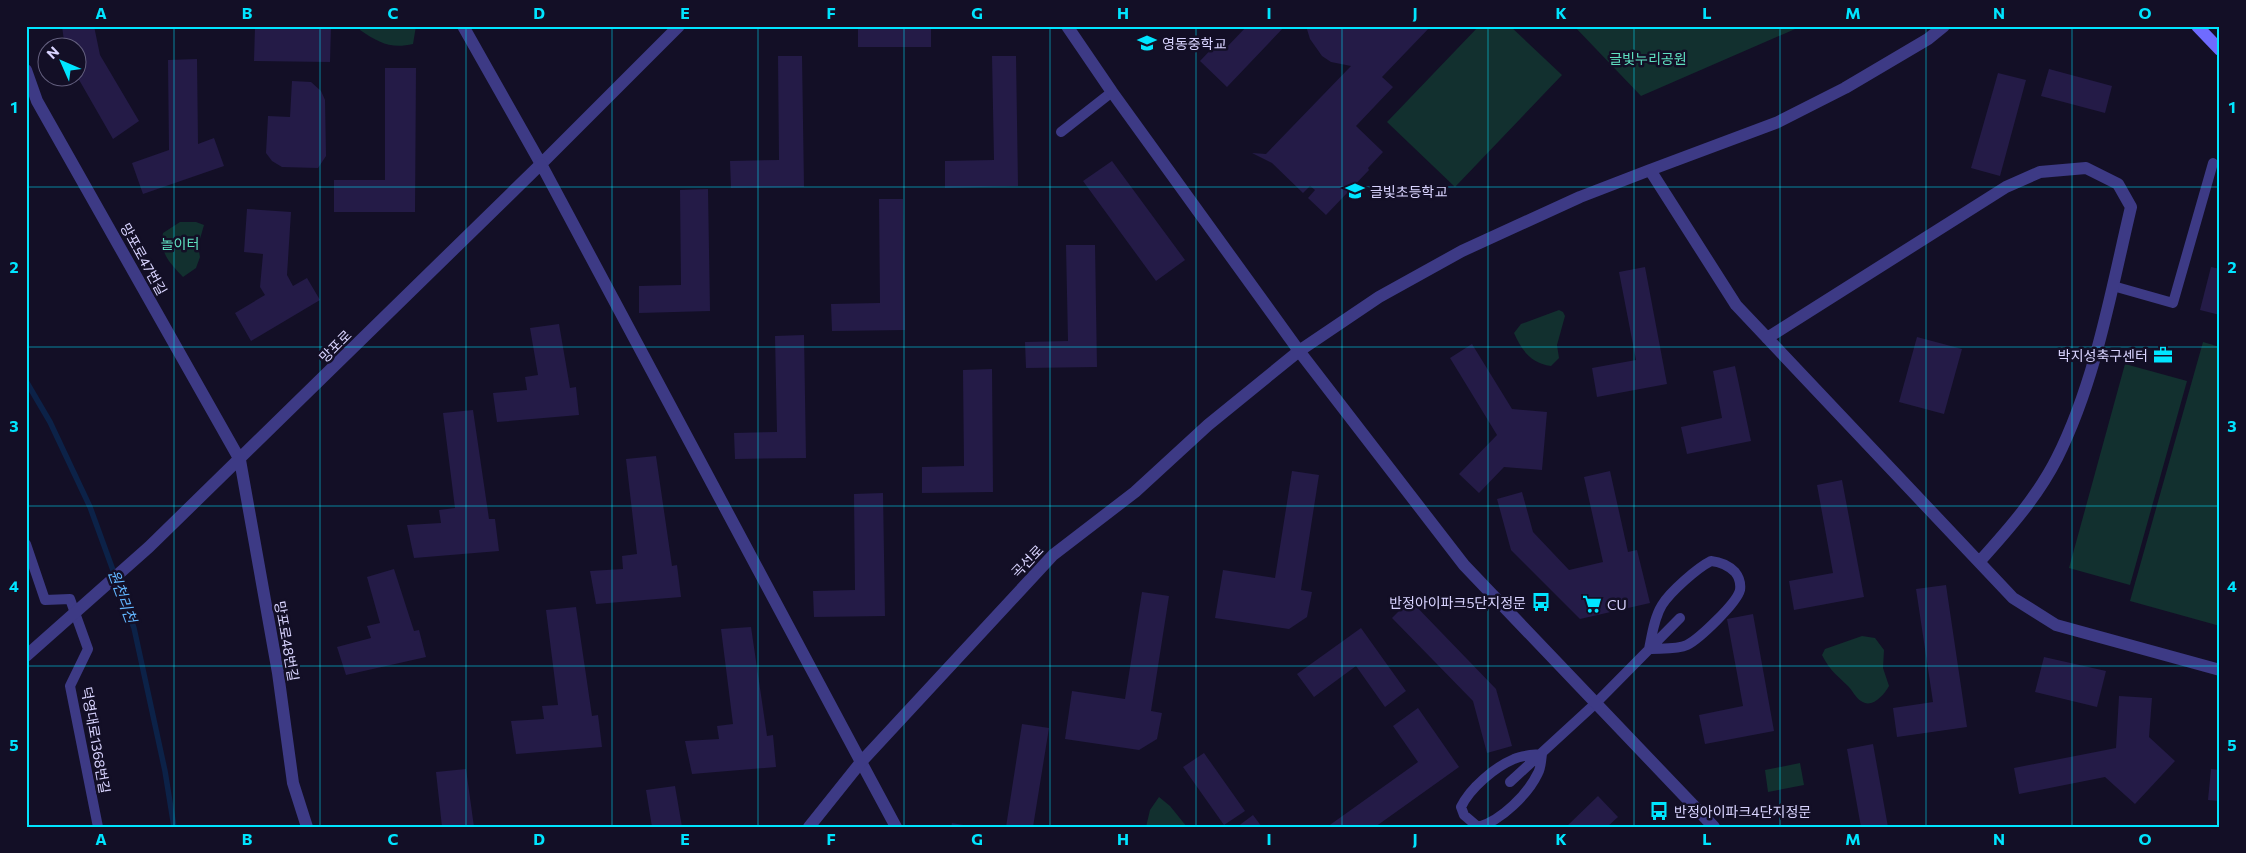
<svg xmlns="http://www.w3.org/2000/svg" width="2246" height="853" font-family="Commissioner,'Noto Sans KR',sans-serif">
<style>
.green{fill:#12302f}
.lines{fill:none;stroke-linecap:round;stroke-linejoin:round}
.stream{stroke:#0c2248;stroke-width:5.5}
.building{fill:#241b47}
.service{stroke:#3d3a85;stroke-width:10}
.minor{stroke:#3d3a85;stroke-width:12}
.tertiary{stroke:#3d3a85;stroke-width:12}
.secondary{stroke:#6f6bff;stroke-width:12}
.grid{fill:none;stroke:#00e5ff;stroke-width:1;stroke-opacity:0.55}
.labels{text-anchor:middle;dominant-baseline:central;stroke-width:5;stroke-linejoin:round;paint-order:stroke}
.poi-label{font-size:14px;fill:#d9d4ff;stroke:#130f26;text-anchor:start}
.park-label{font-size:14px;fill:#5fe0c0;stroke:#130f26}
.street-label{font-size:14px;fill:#d9d4ff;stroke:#130f26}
.water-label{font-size:15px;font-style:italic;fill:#62b6ff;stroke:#130f26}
.neatline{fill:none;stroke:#00e5ff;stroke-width:2}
.grid-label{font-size:16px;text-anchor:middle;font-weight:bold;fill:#00e5ff}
</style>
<rect width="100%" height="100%" fill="#130f26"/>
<path class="green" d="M360,26H416L413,44C391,49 379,43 360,30Z
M1479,26H1510L1562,75L1455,187L1387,122Z
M1574,26H1802L1641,96Z
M180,222H196L204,225L198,246L200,257L196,268L183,277C170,263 159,253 163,233Z
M1559,310L1563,312L1565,316L1557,345L1559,358L1551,366C1531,363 1522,351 1514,333L1521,324Z
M2203,342L2220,347V626L2130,601Z
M2125,364L2187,381L2130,585L2069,568Z
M1862,636L1875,638L1884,650L1883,668L1889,686C1884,695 1872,709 1861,701C1856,698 1852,690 1848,686C1835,673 1831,672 1822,655L1825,649Z
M1800,763L1804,785L1768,792L1765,770Z
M1159,797L1170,806L1187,827H1146L1150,810Z"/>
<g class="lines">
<path class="stream" d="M26,381L50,422L90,507L134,628L165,771L174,827"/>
</g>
<path class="building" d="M62,26H94L100,55L139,121L113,139L78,78V48H65Z
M293,26H331L330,62L254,61L255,27Z
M858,26H931V47H858Z
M1247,26H1285L1227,87L1200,61L1219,41L1226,48Z
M1306,26H1431L1382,77L1393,87L1356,126L1383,152L1368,168L1369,170L1326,215L1308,198L1315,190L1310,186L1303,193L1272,163L1252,153L1266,154L1351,66L1331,62L1322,56L1310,39Z
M778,56H802L804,187L731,188L730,161L779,160Z
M992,56H1016L1018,186L945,188V161L994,160Z
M197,59L198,144L214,138L224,166L143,194L132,163L169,150L168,60Z
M385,68H416L415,212H334V180H385Z
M2049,69L2112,86L2105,113L2041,96Z
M1998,73L2026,80L2000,176L1971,168Z
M292,81L311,82L321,91L325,100L326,156L318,168L282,167L272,161L266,153L268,116L290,117Z
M1112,161L1185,260L1156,281L1083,181Z
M708,189L710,311L639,313V286L681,285L680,190Z
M879,199H903L905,330L832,331L831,304L880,303Z
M247,209L291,212L287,275L293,286L307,278L320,300L251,341L235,313L265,295L260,287L263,254L244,252Z
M1066,245H1095L1097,367L1026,368L1025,342L1068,341Z
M1645,267L1667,384L1597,397L1592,368L1636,360L1619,272Z
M2211,267L2220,269V315L2200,310Z
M559,324L570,388L576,387L579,415L497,422L493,393L527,390L525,377L538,375L530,328Z
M804,335L806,458L735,459L734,433L777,432L775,336Z
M1917,337L1962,349L1944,414L1899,402Z
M1472,344L1512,409L1547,412L1542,470L1504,467L1479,493L1459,474L1497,435L1450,358Z
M1735,366L1751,441L1687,454L1681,427L1722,418L1713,371Z
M992,369L993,492L922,493V467L964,466L963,370Z
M473,410L489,519H495L499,551L414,558L407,525L441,523L439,510L455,508L443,413Z
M656,456L672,566L677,565L681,597L596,604L590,571L623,569L622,556L637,554L626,459Z
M1292,471L1319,475L1301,590L1312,592L1307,617L1289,629L1215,618L1223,570L1275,578Z
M1610,471L1628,552L1637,550L1650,603L1580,619L1511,550L1497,499L1522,492L1533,532L1569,570L1603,562L1584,477Z
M1842,480L1864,597L1794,610L1789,581L1833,573L1817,485Z
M883,493L885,616L814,617L813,591L855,590L854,494Z
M394,569L414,631L419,630L426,657L346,675L337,647L371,638L367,626L380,623L367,577Z
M1946,585L1967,727L1897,737L1893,708L1933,702L1916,589Z
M1142,592L1169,596L1151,711L1162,713L1157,739L1139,750L1065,739L1072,691L1125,699Z
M1410,600L1496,689L1512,746L1487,753L1473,701L1392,618Z
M576,607L592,716L598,715L602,747L516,754L511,721L544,719L542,706L558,705L546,610Z
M1753,614L1774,731L1705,744L1699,715L1743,706L1727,619Z
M751,627L767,736L773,735L776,767L692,774L685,741L719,739L717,726L733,724L721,629Z
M1361,628L1406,691L1385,707L1356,666L1314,697L1297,674Z
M2044,657L2106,671L2097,707L2035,692Z
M2119,696L2152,698L2149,737L2175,761L2135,804L2105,777L2019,794L2014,768L2116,748Z
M1418,708L1459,767L1375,827H1327L1418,762L1393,726Z
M1022,724L1049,728L1033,827H1006Z
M1873,744L1888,827H1861L1847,749Z
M1204,753L1245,811L1224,825L1183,767Z
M466,769L474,827H442L436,772Z
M2211,769L2220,770V801L2208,800Z
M675,786L682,827H652L646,790Z
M1598,796L1618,817L1607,827H1566Z
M1253,815L1262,827H1237Z
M952,823L969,826V827H951Z"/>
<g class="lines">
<path class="service" d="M1061,132L1112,92
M2113,286L2173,303L2213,163
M26,544L45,600L70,599L88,649L70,686L98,827
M1711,561C1721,562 1728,565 1735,572C1739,577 1741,583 1740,590C1737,603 1699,639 1687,645C1677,650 1660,648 1649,649C1652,635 1654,618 1662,605C1670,592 1697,568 1711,561Z
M1542,754C1541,760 1541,768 1538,773C1528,794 1501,821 1478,827L1464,815L1461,807C1470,788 1495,767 1514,759C1522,755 1534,755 1542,754Z
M1510,782L1596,703L1680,618"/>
<path class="minor" d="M463,26L541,164L679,26
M861,762L896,827"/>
<path class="tertiary" d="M1067,26L1112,92L1299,351L1464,565L1714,827
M1944,26L1928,39L1845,88L1778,122L1650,170L1736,305L2013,598L2056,625L2220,670
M26,70L37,101L240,460L278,673L293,783L307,827
M1767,338L2006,187L2040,172L2086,168L2118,184L2131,207C2111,291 2096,380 2057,458C2038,496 2008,530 1980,561
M26,656L149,547L541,164L861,762
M809,827L861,762L1053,555L1135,492L1208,425L1299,351L1379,297L1462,251L1580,197L1650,170"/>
<path class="secondary" d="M2197,26L2220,50"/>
</g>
<path class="grid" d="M174,26V827M320,26V827M466,26V827M612,26V827M758,26V827M904,26V827M1050,26V827M1196,26V827M1342,26V827M1488,26V827M1634,26V827M1780,26V827M1926,26V827M2072,26V827M26,187H2220M26,347H2220M26,506H2220M26,666H2220"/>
<defs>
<g id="school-bare" transform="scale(1.5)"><path d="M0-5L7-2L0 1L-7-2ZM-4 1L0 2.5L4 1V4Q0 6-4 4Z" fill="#00e5ff" stroke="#130f26" stroke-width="2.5" paint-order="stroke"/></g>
<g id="office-bare" transform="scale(1.5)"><path d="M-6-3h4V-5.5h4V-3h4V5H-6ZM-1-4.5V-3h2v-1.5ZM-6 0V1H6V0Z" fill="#00e5ff" stroke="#130f26" stroke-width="2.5" paint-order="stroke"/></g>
<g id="bus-bare" transform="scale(1.5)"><path d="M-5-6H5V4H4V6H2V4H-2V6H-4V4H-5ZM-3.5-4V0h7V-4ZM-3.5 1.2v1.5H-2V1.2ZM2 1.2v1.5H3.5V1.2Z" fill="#00e5ff" stroke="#130f26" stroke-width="2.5" paint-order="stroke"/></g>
<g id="supermarket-bare" transform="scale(1.5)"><path d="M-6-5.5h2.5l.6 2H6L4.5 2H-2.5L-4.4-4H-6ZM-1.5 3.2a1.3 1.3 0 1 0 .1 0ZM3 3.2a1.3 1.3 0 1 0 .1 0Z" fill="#00e5ff" stroke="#130f26" stroke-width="2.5" paint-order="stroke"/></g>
</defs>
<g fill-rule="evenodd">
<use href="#school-bare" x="1147" y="43"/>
<use href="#school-bare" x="1355" y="191"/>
<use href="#office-bare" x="2163" y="355"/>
<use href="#bus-bare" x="1541" y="602"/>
<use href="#supermarket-bare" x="1592" y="604"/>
<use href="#bus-bare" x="1659" y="811"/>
</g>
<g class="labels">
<g class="poi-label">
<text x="1162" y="43">영동중학교</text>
<text x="1370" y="191">글빛초등학교</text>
<text x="2148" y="355" text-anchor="end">박지성축구센터</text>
<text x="1526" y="602" text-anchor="end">반정아이파크5단지정문</text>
<text x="1607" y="604">CU</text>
<text x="1674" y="811">반정아이파크4단지정문</text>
</g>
<g class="park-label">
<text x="1648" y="58">글빛누리공원</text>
<text x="180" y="243">놀이터</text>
</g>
<g class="street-label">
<text transform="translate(144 259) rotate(61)">망포로47번길</text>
<text transform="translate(335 346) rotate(-45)">망포로</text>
<text transform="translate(1027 561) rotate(-46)">곡선로</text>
<text transform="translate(287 641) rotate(80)">망포로48번길</text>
<text transform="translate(96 740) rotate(80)">덕영대로1368번길</text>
</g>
<g class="water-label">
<text transform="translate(123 596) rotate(70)">원천리천</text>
</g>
</g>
<rect width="2246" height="853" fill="none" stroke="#130f26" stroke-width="55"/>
<g transform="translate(62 62) rotate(315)"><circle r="24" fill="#130f26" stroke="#625e7d"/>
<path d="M0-4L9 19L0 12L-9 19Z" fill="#00e5ff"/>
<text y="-8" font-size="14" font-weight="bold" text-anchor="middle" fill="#d9d4ff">N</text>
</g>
<rect x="28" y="28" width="2190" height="798" class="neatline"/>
<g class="grid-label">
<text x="101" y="19">A</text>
<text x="247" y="19">B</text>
<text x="393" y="19">C</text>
<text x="539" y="19">D</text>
<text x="685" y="19">E</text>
<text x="831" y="19">F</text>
<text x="977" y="19">G</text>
<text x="1123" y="19">H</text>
<text x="1269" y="19">I</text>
<text x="1415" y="19">J</text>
<text x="1561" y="19">K</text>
<text x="1707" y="19">L</text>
<text x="1853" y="19">M</text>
<text x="1999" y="19">N</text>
<text x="2145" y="19">O</text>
<text x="14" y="113">1</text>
<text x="2232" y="113">1</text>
<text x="14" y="273">2</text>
<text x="2232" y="273">2</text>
<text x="14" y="432">3</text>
<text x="2232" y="432">3</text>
<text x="14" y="592">4</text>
<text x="2232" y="592">4</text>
<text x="14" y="751">5</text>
<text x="2232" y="751">5</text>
<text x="101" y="845">A</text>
<text x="247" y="845">B</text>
<text x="393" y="845">C</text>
<text x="539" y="845">D</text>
<text x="685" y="845">E</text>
<text x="831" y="845">F</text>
<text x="977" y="845">G</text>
<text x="1123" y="845">H</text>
<text x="1269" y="845">I</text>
<text x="1415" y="845">J</text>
<text x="1561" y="845">K</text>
<text x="1707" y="845">L</text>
<text x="1853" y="845">M</text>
<text x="1999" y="845">N</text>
<text x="2145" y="845">O</text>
</g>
</svg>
